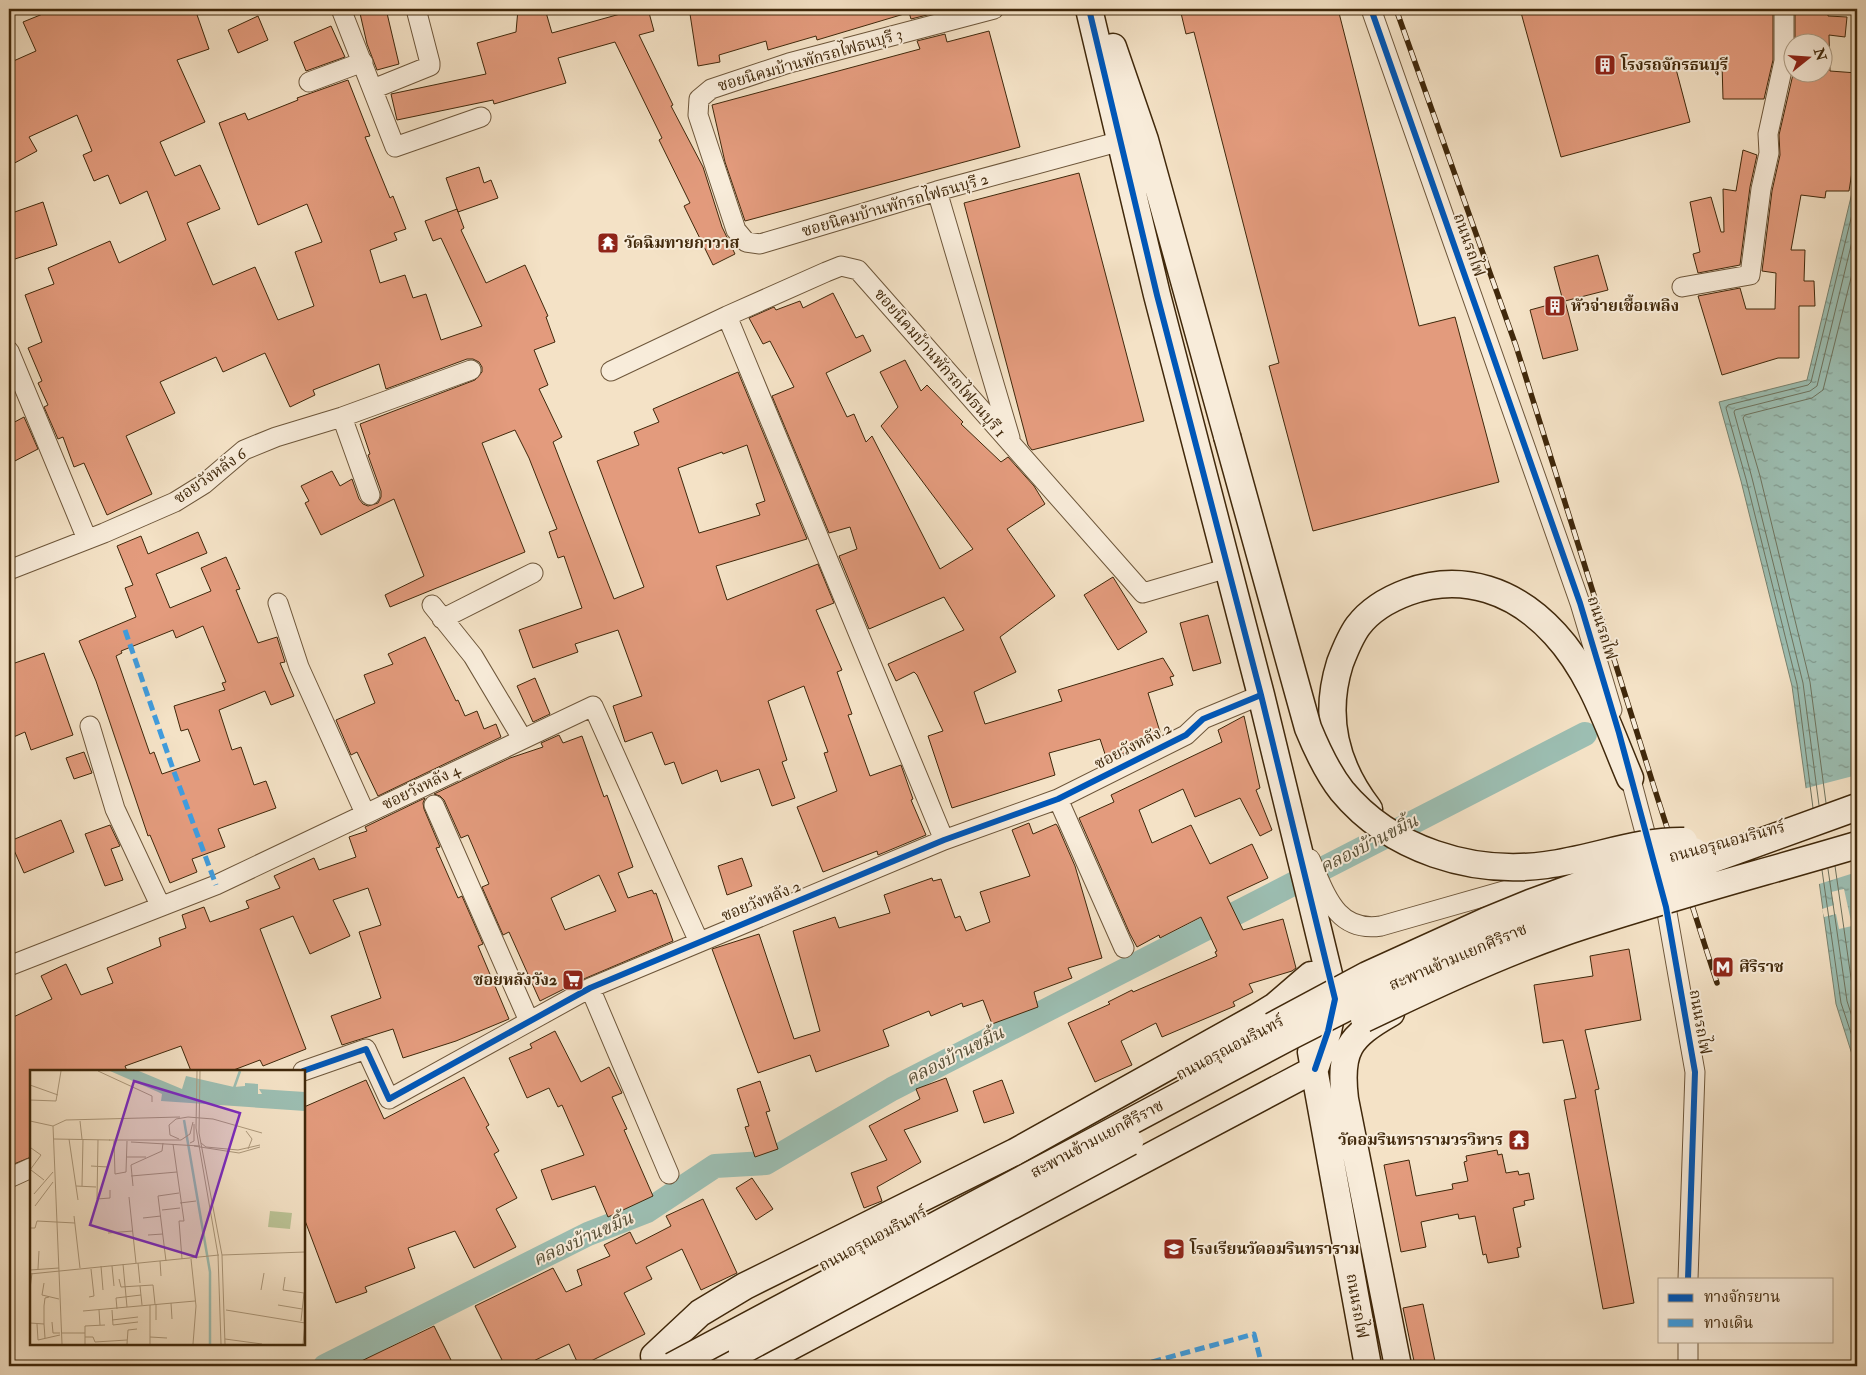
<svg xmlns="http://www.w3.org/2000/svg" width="1866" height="1375" font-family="'IM FELL Double Pica','Noto Serif Thai',serif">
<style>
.water{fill:url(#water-ripples);stroke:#77826f}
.pier{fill:#f4e2c6}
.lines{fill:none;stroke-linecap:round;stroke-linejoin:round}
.shore{stroke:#6e735e;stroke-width:1}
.canal{stroke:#9cbeb2;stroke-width:24}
.building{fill:#e39b7d;stroke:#40280b;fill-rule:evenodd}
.street-casing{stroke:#6d563a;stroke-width:21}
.secondary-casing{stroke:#40280b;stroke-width:29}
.street{stroke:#f8ecda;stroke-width:19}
.secondary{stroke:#f8ecda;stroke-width:26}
.rail-casing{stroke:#40280b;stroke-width:5.5}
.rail{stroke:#f8ecda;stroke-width:4;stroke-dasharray:11;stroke-linecap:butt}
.secondary-bridge-casing{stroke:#40280b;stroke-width:29;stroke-linecap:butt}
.secondary-bridge{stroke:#f8ecda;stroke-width:26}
.quiet{stroke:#3f9cde;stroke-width:5;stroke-dasharray:10 5;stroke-linecap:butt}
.cycleway-casing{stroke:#f8ecda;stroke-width:9}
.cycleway{stroke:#0057b8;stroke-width:6}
.labels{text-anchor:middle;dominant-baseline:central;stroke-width:4;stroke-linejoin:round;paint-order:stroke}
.street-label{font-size:16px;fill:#40280b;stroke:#f8ecda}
.poi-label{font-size:16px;font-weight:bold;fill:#40280b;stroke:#f8ecda;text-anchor:start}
.water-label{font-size:18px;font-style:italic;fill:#574e35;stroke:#f8ecda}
.inset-river{fill:none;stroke:#9cbeb2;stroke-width:2.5}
.inset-road{fill:none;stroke:#ac987b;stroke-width:1}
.view{fill:#7b2cbf;fill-opacity:0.15;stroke:#7b2cbf;stroke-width:2.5}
.inset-edge{fill:none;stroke:#40280b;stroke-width:2.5}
</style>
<defs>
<pattern id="water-ripples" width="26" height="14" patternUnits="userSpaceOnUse" patternTransform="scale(1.25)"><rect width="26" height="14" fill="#9cbeb2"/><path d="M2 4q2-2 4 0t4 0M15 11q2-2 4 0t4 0" fill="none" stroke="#819a8f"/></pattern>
</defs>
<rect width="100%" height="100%" fill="#f4e2c6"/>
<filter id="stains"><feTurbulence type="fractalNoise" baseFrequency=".004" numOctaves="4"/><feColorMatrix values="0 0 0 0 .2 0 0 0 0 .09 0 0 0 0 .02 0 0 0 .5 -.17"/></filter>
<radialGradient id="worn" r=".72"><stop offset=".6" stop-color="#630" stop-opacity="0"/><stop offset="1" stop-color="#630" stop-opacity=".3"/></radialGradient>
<path class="water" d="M1857,172V1070L1836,1004L1792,686L1741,481L1719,402L1807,380Z"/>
<path class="pier" d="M1857,775V872L1816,885L1803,789Z
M1844,889L1852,926L1839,929L1836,914L1824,917L1822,909L1834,905L1831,892Z"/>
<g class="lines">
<path class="shore" d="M1826,803L1810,682L1760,476L1743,418L1745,415L1812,398L1823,390L1857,254
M1819,805L1803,683L1752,478L1734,412L1735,410L1810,391L1817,386L1857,221
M1813,808L1797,684L1746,479L1726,408L1728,405L1808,385L1811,382L1857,194
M1835,866L1854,999L1857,1009
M1828,869L1847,1001L1857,1032
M1822,870L1841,1003L1857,1051"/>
<path class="canal" d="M325,1366L588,1234L647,1211L715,1166L766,1163L892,1089L1260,901L1585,734"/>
</g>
<path class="building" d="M55,9H195L209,49L177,60L205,122L160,142L175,176L200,165L220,209L187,223L213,285L255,267L278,320L314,306L295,252L322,242L307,204L258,225L219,123L245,113L248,120L298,100L297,98L348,80L370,136L365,137L390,198L393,196L406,229L394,233L397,240L370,250L380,283L405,275L413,298L426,294L441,340L482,326L441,238L433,241L425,221L457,209L464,228L461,230L486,283L525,265L548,316L546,317L555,342L534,350L548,385L539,389L562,437L553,442L614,599L644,587L597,461L639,445L634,432L659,422L653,409L738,372L807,539L716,566L727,600L818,564L834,603L816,610L842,670L837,672L852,714L848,715L870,776L901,765L913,799L911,800L926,835L878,855L877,851L823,872L797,807L837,791L824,753L828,752L804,686L768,701L787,760L782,762L795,798L772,806L759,769L721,782L717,770L682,784L674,762L665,765L652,732L625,742L613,706L642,696L618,630L575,644L578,652L533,668L519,630L582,608L564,556L558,558L549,532L557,529L529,458L515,430L482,443L525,552L390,607L385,595L424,576L394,499L321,535L305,503L309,501L301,486L332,471L340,486L352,479L359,499L363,504L368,506L378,503L381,497V491L368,455L370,454L360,424L475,380L482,372V367L479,362L473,359H467L386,389L379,364L313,390L315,395L290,407L265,353L223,372L216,357L160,382L175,413L126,436L152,494L107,515L84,463L74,467L63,437L58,439L44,407L48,405L38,383L42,381L28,348L42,342L25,295L54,284L48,268L110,241L119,263L166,240L147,191L120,204L108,175L94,181L83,155L92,151L77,115L29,137L37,151L9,166V63L36,51L23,22ZM747,445L765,501L756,504L760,515L699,533L678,468L722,452L723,454Z
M359,9H386L399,64L377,70L367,44Z
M518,9H545L552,33L638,9H648L654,31L639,35L673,105L671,106L703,167L722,227L735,254L713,265L684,206L690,203L659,140L662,138L615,42L558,58L566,83L494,104L493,100L397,120L391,94L486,74L477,43L516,32Z
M727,9H904V14L817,40L816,36L768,50L766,41L719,55L720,62L698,66L690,14Z
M908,9H938L939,12L911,19Z
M1180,9H1338L1419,326L1455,317L1499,482L1313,531L1269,366L1279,363L1194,32L1186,34Z
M1520,9H1773V60L1764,99H1723L1722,63L1676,69L1690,122L1561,157Z
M1795,9H1828V16L1847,17L1845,37L1829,35L1830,71L1857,73V117H1856L1854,159L1849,191H1826L1825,198L1801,195L1791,250H1805L1804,281H1814L1815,306H1799V358H1778L1722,375L1698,296L1740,288L1746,309H1775L1776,273L1762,271L1772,191L1780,155L1779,135L1794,70V72H1824V42H1795Z
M258,16L268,40L238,53L228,30Z
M331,26L345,57L306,71L294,42Z
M989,31L1020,147L745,221L725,162L712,105L920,49L917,41L945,34L947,42Z
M1743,150L1757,155L1750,187L1740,265L1698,273L1693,254L1700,252L1690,202L1711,197L1721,232H1724L1723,189L1736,191Z
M479,167L484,183L491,180L498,198L458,212L446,178Z
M1079,173L1144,421L1032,450L1028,445L964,203Z
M43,202L57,245L12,260L9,251V214Z
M1598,255L1608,290L1565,301L1578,350L1543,359L1530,310L1563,301L1554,267Z
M833,293L856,338L863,335L871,351L826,373L847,417L854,414L866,442L872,436L940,569L973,549L881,426L898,407L880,372L905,360L921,391L927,385L963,422L961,424L1001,462L1008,457L1034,486L1045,504L1007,529L1055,596L1000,637L1016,672L974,692L985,724L1062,701L1058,690L1163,658L1174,676L1170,677L1173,685L1148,693L1161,735L1116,757L1107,760L1100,739L1049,753L1055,775L952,808L928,736L943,731L917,675L914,672L896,681L888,664L964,630L944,597L869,629L839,556L857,549L850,527L829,533L772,396L794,387L770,341L763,344L749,318L774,307L776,310L800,301L803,308Z
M24,417L38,449L9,464V425Z
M198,532L207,553L156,574L170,608L211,591L201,568L226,557L240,589L236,590L258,643L277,637L285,662L280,663L294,696L271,705L265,691L219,710L232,750L241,747L254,785L266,781L276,808L218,829L225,847L192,859L197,872L170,883L150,835L148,836L96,681L79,641L136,617L125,588L133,585L117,546L141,536L148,554ZM203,626L226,682L222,683L225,690L174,706L181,731L188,729L200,761L162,774L154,752L150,754L116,656L122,653L121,651L173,630L176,638Z
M1113,577L1147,632L1118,650L1084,595Z
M1208,615L1221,663L1193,671L1180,623Z
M425,637L456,701L458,700L465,716L477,711L484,729L496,724L501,737L378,796L357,752L351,755L336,720L375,703L364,675L393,664L388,654Z
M44,653L73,735L31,750L25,732L9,739V665Z
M535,678L550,714L533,722L517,686Z
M1244,716L1260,788L1256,790L1272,830L1260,836L1240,798L1195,817L1183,789L1139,810L1152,843L1191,825L1210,864L1252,844L1268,878L1227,897L1243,930L1283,919L1296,968L1292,971L1249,984L1253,992L1233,1002L1235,1006L1162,1037L1156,1023L1121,1041L1132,1065L1095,1082L1068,1023L1110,1004L1108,1002L1132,990L1133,992L1217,956L1215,952L1217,951L1201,917L1160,938L1159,935L1137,947L1130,934L1079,818L1114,802L1111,795L1222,742L1218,730Z
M559,735L563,743L582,736L604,797L607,795L633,867L618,873L628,898L652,890L654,894L656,893L673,941L586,978L540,1001L509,932L503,935L482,887L489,884L468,835L461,838L444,800L440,796L434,794L510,758L543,747L541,743ZM599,875L616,911L565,930L551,898Z
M84,752L92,773L74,779L66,758Z
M425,798L423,803L424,809L440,847L436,848L458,898L462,896L483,944L478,946L509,1019L456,1041L403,1058L393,1029L342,1045L331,1016L381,998L359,932L381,925L368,888L333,900L350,936L310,954L293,916L260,929L306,1049L263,1066L260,1060L231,1071H191L181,1046L125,1066L127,1071H31V1157L9,1166V1019L52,999L41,976L66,964L81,995L113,983L107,968L161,946L159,938L186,928L182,915L204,907L210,922L249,908L246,901L280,888L274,876L314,858L319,870L356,857L349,837L367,831L365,827Z
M61,820L74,852L24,873L10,841Z
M1029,823L1033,834L1056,824L1058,827L1075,866L1102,958L1068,968L1072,978L1034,992L1038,1007L992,1024L983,1000L963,1007L962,1003L931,1016L929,1011L883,1030L889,1046L816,1072L810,1055L758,1073L712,949L759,934L794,1039L820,1031L793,931L835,917L839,928L890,913L884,895L932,878L933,881L941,879L955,918L960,916L966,931L990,922L980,892L1030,876L1012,830Z
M110,825L120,846L111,849L123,880L105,886L85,834Z
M742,858L752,886L727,895L718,866Z
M1629,949L1641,1020L1585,1030L1599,1089L1595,1090L1634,1303L1603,1309L1564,1100L1576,1098L1563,1040L1543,1043L1534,985L1593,976L1590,956Z
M555,1031L581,1082L609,1067L622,1093L612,1097L627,1129L624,1130L653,1196L608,1217L595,1186L552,1200L541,1170L584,1155L562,1105L558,1107L549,1088L527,1098L509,1058L532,1048L530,1044Z
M464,1077L489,1125L486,1127L499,1151L494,1154L517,1198L496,1209L516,1247L474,1268L455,1231L408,1248L415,1268L365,1287L367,1292L336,1303L304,1218V1107L366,1080L384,1119Z
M946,1078L958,1111L904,1130L921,1162L877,1187L882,1201L864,1208L851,1173L887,1160L869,1126L920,1099L916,1089Z
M1002,1080L1014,1113L984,1123L973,1091Z
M760,1081L770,1111L766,1112L778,1149L755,1157L745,1127L749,1126L737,1089Z
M1497,1150L1498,1155L1502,1154L1506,1173L1518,1171L1519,1175L1529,1173L1534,1199L1524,1201L1525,1205L1513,1208L1521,1247L1517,1248L1519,1257L1488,1263L1486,1254L1483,1255L1475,1216L1459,1219L1458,1214L1421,1222L1426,1247L1401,1252L1384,1165L1409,1160L1416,1196L1453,1189L1452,1184L1468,1181L1464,1162L1467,1161L1466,1156Z
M752,1178L773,1209L756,1220L736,1188Z
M703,1199L737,1273L701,1290L682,1249L646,1267L652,1279L624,1293L645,1334L581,1366H579L569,1344L523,1366H505L475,1306L553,1268L566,1292L582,1285L577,1270L610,1256L604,1245L630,1232L636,1244L671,1226L666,1216Z
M1423,1304L1436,1366H1415L1403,1308Z
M434,1326L454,1366H351Z"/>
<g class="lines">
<g class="street-casing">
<path id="street" d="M341,9L395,147L481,117
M994,9L789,63L711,89L699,99L698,115L736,230L746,242L760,244L937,191L1121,141
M1371,9L1580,603L1612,710
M309,82L363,62
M373,89L430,66V63L416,9
M937,191L1010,438
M1682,287L1750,275L1761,189L1769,153L1768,134L1784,61V9
M727,316L944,840
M9,351L87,539
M611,371L727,316L826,272L841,266L858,270L1143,593L1228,568
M342,417L370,495
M9,570L104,533L175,502L204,484L244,450L276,437L342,417L471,370
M278,603L299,667L365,813
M432,605L473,656L522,738
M442,619L533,573
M90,726L115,809L160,905
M1627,765L1651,855
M1058,799L1124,948
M434,805L529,1021
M1310,859C1325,892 1335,933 1381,926L1574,871
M1661,888L1666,907L1695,1072L1688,1279
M9,966L216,885L593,706L699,942
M590,988L669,1174
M303,1071L366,1049L389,1099L590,988L944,840L1058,799L1186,735L1203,719L1261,695
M9,1178L31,1168
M1688,1366V1341"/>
</g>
<g class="secondary-casing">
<path id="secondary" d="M1089,9L1157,295L1261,695L1335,999L1328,1031L1315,1069
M1113,47L1145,140L1227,436
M1369,809C1335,765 1323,717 1340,663C1345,650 1350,637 1358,626C1370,610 1389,599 1408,592C1463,572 1516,591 1555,634C1592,674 1609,729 1630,778
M1391,1013C1349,1037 1339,1050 1345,1099L1398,1366
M1311,1052L1368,1366
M654,1356L700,1313L745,1286L1015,1152L1257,1017L1275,1006L1311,975
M715,1366L742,1351
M754,1366L1315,1069"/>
</g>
<use href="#street" class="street"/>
<use href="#secondary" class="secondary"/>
<g class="rail-casing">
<path id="rail" d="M1396,9L1516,346L1654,787L1717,983"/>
</g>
<use href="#rail" class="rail"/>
<g class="secondary-bridge-casing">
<path id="secondary-bridge" d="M1227,436L1308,728C1317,750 1327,772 1342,791C1391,850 1472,875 1546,865C1593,859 1637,840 1684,841
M1364,1019C1429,988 1494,957 1562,933C1659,900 1759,874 1857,845
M1272,1026L1367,975L1486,921L1530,903L1610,874L1694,851
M742,1351L1130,1142
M672,1366L1289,1037L1401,980L1550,918L1857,807"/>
</g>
<use href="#secondary-bridge" class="secondary-bridge"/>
<path class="quiet" d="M125,630L173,769L216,885
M1137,1366L1254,1334L1262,1366"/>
<g class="cycleway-casing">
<path id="cycleway" d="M1089,9L1157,295L1261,695L1335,999L1328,1031L1315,1069
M1371,9L1580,603L1619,733L1666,907L1695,1072L1688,1279
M303,1071L366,1049L389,1099L590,988L944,840L1058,799L1186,735L1203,719L1261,695"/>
</g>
<use href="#cycleway" class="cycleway"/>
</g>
<defs>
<g id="building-square" transform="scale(1.125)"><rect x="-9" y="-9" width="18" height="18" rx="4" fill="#8f2418" stroke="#f8ecda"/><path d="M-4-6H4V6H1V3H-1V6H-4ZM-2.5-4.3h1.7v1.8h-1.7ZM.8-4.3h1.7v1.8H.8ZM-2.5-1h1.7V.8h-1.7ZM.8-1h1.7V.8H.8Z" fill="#fff"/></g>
<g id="temple-square" transform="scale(1.125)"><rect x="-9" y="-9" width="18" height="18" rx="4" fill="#8f2418" stroke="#f8ecda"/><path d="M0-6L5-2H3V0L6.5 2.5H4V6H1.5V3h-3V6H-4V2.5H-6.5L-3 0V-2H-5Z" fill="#fff"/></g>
<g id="metro-square" transform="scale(1.125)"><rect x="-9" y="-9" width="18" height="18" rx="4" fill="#8f2418" stroke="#f8ecda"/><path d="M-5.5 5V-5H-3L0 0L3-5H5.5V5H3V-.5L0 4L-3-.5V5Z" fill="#fff"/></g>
<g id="supermarket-square" transform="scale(1.125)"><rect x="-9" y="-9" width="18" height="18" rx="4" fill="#8f2418" stroke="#f8ecda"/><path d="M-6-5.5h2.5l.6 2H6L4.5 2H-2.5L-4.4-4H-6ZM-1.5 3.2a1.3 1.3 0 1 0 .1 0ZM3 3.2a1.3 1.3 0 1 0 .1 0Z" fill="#fff"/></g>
<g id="school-square" transform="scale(1.125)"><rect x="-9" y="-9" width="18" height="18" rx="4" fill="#8f2418" stroke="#f8ecda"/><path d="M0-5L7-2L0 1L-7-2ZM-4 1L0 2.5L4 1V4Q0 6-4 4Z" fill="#fff"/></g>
</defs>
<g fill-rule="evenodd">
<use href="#building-square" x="1605" y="65"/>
<use href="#temple-square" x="608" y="243"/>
<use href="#building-square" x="1555" y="306"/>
<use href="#metro-square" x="1723" y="967"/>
<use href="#supermarket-square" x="573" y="980"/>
<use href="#temple-square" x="1519" y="1140"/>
<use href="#school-square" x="1174" y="1249"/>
</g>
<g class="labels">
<g class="street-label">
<text transform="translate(810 60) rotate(-16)">ซอยนิคมบ้านพักรถไฟธนบุรี 3</text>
<text transform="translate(895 205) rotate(-16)">ซอยนิคมบ้านพักรถไฟธนบุรี 2</text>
<text transform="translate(1469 245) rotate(71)">ถนนรถไฟ</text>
<text transform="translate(940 363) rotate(49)">ซอยนิคมบ้านพักรถไฟธนบุรี 1</text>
<text transform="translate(210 476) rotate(-35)">ซอยวังหลัง 6</text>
<text transform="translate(1602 628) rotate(73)">ถนนรถไฟ</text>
<text transform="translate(1133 746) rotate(-27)">ซอยวังหลัง 2</text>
<text transform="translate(421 787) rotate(-26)">ซอยวังหลัง 4</text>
<text transform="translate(1727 842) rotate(-15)">ถนนอรุณอมรินทร์</text>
<text transform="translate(761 901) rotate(-22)">ซอยวังหลัง 2</text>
<text transform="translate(1458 957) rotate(-23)">สะพานข้ามแยกศิริราช</text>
<text transform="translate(1700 1022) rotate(80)">ถนนรถไฟ</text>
<text transform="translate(1230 1048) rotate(-28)">ถนนอรุณอมรินทร์</text>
<text transform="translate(1097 1139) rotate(-28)">สะพานข้ามแยกศิริราช</text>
<text transform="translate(873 1239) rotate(-28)">ถนนอรุณอมรินทร์</text>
<text transform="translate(1357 1306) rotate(80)">ถนนรถไฟ</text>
</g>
<g class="poi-label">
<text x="1621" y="65">โรงรถจักรธนบุรี</text>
<text x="624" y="243">วัดฉิมทายกาวาส</text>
<text x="1571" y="306">หัวจ่ายเชื้อเพลิง</text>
<text x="1739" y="967">ศิริราช</text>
<text x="557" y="980" text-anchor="end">ซอยหลังวัง2</text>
<text x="1503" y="1140" text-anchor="end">วัดอมรินทรารามวรวิหาร</text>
<text x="1190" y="1249">โรงเรียนวัดอมรินทราราม</text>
</g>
<g class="water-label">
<text transform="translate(1369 844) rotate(-27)">คลองบ้านขมิ้น</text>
<text transform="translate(955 1056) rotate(-27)">คลองบ้านขมิ้น</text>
<text transform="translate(583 1239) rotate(-24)">คลองบ้านขมิ้น</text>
</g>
</g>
<g transform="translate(30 1070)">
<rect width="275" height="275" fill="#f4e2c6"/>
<path d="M240,141L262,143L260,159L238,157Z" fill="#bbc396"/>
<path d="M80,1H109L152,19L156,6L204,17L215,16V13L228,14V24H232L229,19L275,22V41L131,31L132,24L128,22Z" fill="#9cbeb2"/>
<path class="inset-river" d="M204,18L210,1M154,50L180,202V274"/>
<path class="inset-road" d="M68,1L122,26V32M167,1L166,58L188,185L191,274M170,1L169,63L192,185L195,274M0,15L28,25M0,30L26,31L31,1M158,47L183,49L232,63M0,51L23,56L32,274M50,51L52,69M23,56L36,50L150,47M216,61L222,69L218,79M24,69L80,70M39,69L48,130M149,69L140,65L139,55L146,49L158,47M68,70L67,129L80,128V120M79,70H151L160,64L163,52M84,71L85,104L96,102L97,71M101,72L170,76M160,73L164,71V54M171,73L176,77L208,80M143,74L154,151H149L152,189M164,76L209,83L230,77M208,80L230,75M97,87H116M61,96L78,97M0,100L11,85L1,78M1,100L14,110M101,106L147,102M46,116L66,117M52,116L53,69M103,116L101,95L132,81L133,73M4,124L23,102M99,127L106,193M150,133L166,131M5,136L23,112M132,140L150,138M44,146L50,198M113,148L131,146M0,158H5L7,151L45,153M78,163L103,161M118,165L133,164M192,185L275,182M161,189L166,236L163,274M130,191L131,206M136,191L128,126L149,123M108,193L110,213M93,194L97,237M71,196L73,220M82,196L84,216M8,199L9,181M0,200L29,198M0,204L189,185M255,207L253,220L274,223L271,251M89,209L91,217L123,215L125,234M14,213L12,225L29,229M110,216L112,235M0,219L2,203M231,220L234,203M59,227L64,226L61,199M141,233L142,249M120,235V274M248,235L272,239M87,239L86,228L111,225M69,240L70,255M82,240L83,255L108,252M196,240L275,253L273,274M53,241L165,231M82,250L108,247M126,250V234M22,252L23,263H30M0,253L14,254L15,268M7,254L8,270L30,265M14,254V236L15,228L19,227M32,263H55M55,267H63L65,272L97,270M120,267L137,268M195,269L232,274M55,274V256L75,255M97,274L98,260L107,259"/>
<path class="view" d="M104,11L210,43L166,187L60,155Z"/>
<rect width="275" height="275" class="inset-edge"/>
</g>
<rect width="1866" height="1375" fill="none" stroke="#f4e2c6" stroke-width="30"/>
<rect x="10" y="10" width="1846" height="1355" fill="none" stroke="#40280b" stroke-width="2.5"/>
<rect x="15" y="15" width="1836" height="1345" fill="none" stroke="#40280b"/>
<rect x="1658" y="1278" width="175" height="65" fill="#f8ecda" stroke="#ae9e87"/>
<rect x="1668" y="1294" width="25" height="8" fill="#0057b8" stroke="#ae9e87"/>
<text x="1704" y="1302" font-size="15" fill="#40280b">ทางจักรยาน</text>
<rect x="1668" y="1319" width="25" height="8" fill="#3f9cde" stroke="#ae9e87"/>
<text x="1704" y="1328" font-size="15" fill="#40280b">ทางเดิน</text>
<g transform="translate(1808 58) rotate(73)"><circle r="24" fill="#f8ecda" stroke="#ae9e87"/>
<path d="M0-4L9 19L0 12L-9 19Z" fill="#8f2418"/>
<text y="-8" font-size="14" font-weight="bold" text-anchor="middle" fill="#40280b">N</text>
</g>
<rect width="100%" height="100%" filter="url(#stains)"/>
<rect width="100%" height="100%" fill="url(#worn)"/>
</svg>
